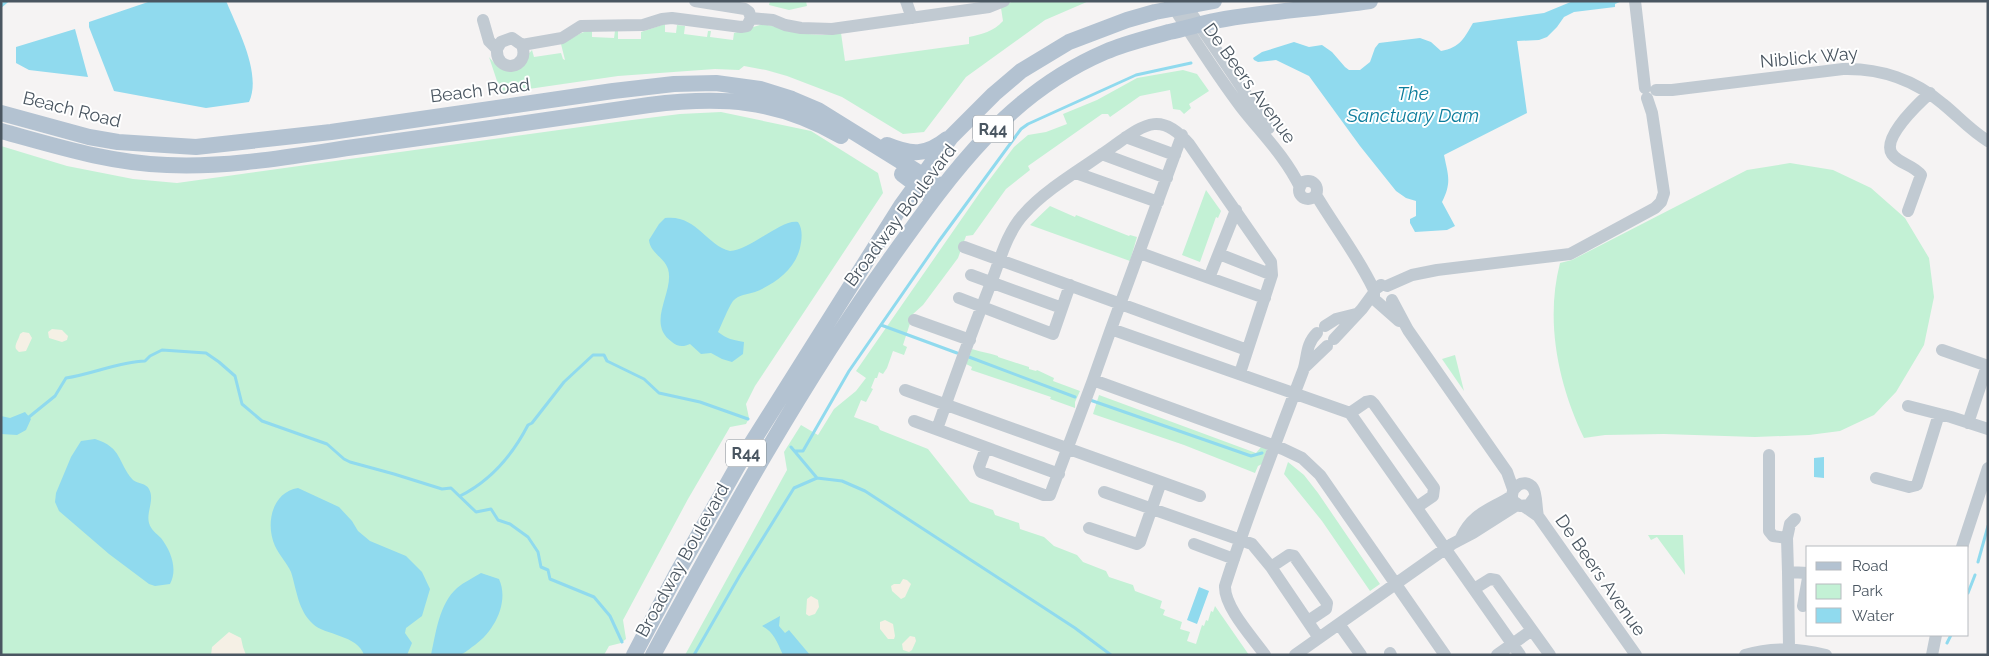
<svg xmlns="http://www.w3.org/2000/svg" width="1989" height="656" font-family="Raleway,sans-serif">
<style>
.green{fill:#c3f1d5}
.sand{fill:#f5f0e5}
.water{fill:#90daee}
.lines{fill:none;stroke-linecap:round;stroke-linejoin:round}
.stream{stroke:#90daee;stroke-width:3}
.minor{stroke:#c1cad2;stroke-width:12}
.major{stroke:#b3c2d1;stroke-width:16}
.labels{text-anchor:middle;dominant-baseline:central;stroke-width:4;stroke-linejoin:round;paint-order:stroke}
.shield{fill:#fff;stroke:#808990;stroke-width:1}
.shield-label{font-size:16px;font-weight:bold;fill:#4a5661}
.street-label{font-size:18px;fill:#4a5661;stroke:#fff}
.water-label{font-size:19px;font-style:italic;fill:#0c7c9b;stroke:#fff}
</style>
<rect width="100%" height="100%" fill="#f5f3f3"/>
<path class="green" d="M770,1H806L807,6L789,10L769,5Z
M1013,1H1089L1045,20L966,77L924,132L903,134L842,97L787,76L766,70L744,66L739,70L715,69L618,76L501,93L489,57C497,66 501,72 514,71L532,50L534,57L561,53L563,59L565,60L561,44C572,39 581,31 592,30V37L614,38L615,31H618V39H641V32L665,24V32L676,33L677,25L685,26L684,34L707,37L708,31H711L710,37L733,40L734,33L763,24L808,34L822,35L841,33L845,61L969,44V37C982,34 993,32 1003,21L1001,8Z
M1183,70L1197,74L1209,91L1189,104L1191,108L1184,114L1180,110L1173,109L1170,90L1140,96L1110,117L1108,114H1102L1028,166L1030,170L1006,189L973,235L966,236L958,258L923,305L913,314L903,345L907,347L904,355L893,351L887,368L883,374L879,372L877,378H875L871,388L873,389L866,402L861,400L854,417L878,426L880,430L928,449L970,502L993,510L995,515L1019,523L1020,529L1044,537L1054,546L1077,555L1083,562L1106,571L1109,577L1133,585L1135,591L1162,601L1160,608L1165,610L1163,615L1182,622L1180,629L1190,632L1187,641L1196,644L1202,625L1204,626L1206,620L1208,621L1211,611L1213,612L1215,606L1249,655H685L787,470L784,452L801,425L818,435L834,409L856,391L866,378L856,371L981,191L1014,147L1028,135L1046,132L1067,124L1063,114L1097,100L1137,78Z
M721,112L811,131L878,173L883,193L755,386L746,404L749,418L746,424L730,427L688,499L623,620L626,639L621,643L609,646L604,655H1V146L67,166L133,179L177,183L624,121L680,114Z
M1790,163L1833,170L1871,188L1905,218L1929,258L1934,297L1924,345L1896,392L1874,415L1840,431L1809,435L1755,437L1664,434L1605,435L1584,438C1558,384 1545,321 1560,263L1572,260L1747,170Z
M1206,190L1221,211L1218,218L1216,217L1200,262L1182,255Z
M1050,206L1075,217L1076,215L1129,236L1130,235L1137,237L1130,261L1030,225Z
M972,349C981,352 989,353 998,356V357L1029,367V369L1036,371L1037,370L1054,378L1053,381L1080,391L1075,402V408L1050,399L1051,397L971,370L972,367L966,364Z
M1455,355L1464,391L1442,359Z
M1099,395L1256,453L1261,447L1267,449L1262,464L1258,466L1255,473L1184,445L1093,414Z
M1288,462L1304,475L1318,493L1380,584L1370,591L1322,521L1284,474Z
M1648,535H1683L1685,575L1657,537L1651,540Z"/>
<path class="sand" d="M52,329L62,330L68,336L67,340L62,342L49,338L48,332Z
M23,332L29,333L32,338L26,351L19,352L16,349C14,345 19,339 20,334Z
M903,579L907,580L911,584L905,597L901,599L892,591L891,586L894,584H900Z
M811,596L818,600L819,607L815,614L809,616L806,614L807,599Z
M885,620L893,624L895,636L894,639H888L880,629V622Z
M229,632L241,638L243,647L246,655H211L212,647Z
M910,636L915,637L916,641L912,650L909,652L903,650L902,644Z"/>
<path class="water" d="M151,1H226L227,3C238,30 262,74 249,102L206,108L114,91L89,27V22Z
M1573,1H1622L1615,4V7L1574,12L1564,17L1557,27L1547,37L1539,40L1517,41L1527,113L1444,155C1448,175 1452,182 1442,202L1455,226L1447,230L1415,232L1410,223V219L1416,216V201L1406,198L1396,191L1360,146L1309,76L1276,60L1258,62L1254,60L1253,58L1262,52L1294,42L1309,47L1322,45L1332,52L1345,67L1349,70H1360L1370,62L1375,48L1379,43L1420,38L1431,42L1441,51C1460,48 1465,37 1473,23L1544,13Z
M75,29L88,77L29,70L16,63V47Z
M665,218C696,214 706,245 730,251C750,250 783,218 798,222C803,229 802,239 800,248C795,269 775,284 755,292C748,294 738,295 733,301C728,308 722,324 718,332C727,339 733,340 744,342L743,354L732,362L722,359L711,353L701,354L690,344C684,347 677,347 672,342C645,323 675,292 668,269C664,257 650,253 649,240L659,224Z
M25,412L31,419L26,430L17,435L1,434V416L10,418Z
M95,439C123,448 117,462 133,480C138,484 146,483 149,489C155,500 146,512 149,523C151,530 156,533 161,538C171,551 178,569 170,584L155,586L149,584L109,554L59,511L55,502L56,493L71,457L81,441Z
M1824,457V478L1814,477V458Z
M298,488L339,507L352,521L358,531L370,541L406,556L422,572L430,589L422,616L406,628L405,633L412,643L407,655H364C358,635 324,635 313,624C298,610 297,591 291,572C287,563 279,555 275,546C265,524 272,492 298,488Z
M481,573L499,579C510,603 493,634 472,647C468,650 464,654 459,655C450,656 440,655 431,655C436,633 439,604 457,588C464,582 473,578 481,573Z
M1199,587L1209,591L1197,624L1187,620Z
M780,616L779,626L785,633L789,630L810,655H783C777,642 774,632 762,626Z"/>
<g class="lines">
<path class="stream" d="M1,6L7,1
M881,325L957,353
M969,357L1075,397
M1090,400L1251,456L1262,453
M25,418L29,417L55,396L66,378C93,374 118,362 145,361L150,356L162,350L206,353L219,362L235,376L242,404L262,421L327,444L344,459L350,462L394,474L442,489L451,488L476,512L491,509L498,520L510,524L528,537L538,552L541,567L548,570L550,579L594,597L610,616L622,642
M791,447L817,478
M795,451H803L849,371L939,241L1021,129L1028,124L1136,75L1191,63
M460,496C490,481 513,454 528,425L532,423L564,382L593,355H604L607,361L644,379L659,393L700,402L748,419
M1978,562L1988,526
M1968,593L1975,575
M1947,643L1951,635
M694,655L740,575L794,488L817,478L842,481L865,491L1075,628L1111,655"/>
<path class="minor" d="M695,1L745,9L749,12L751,18
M906,1L912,18
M1183,1L1269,128
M1635,1L1645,88
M1170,2C1193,37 1215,73 1241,107C1262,134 1285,156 1300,187
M751,18L773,20L785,25L801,28L832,29L989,7L1004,1
M483,20L489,41L497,49C495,74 531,70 522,45L512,38L501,42L497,49
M522,45L562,38L581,26L643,25L662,19L672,18L741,27L747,26L751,18
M1656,90H1672L1843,69C1880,68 1915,80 1943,104C1958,116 1971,131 1988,141
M1182,135L1111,329L1350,413L1520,655
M1126,137L1175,155
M1102,154L1167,178
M1076,173L1158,202
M1299 190a9 9 0 1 1 18 0a9 9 0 1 1-18 0Z
M1316,195C1335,227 1358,256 1374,290
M1908,211L1921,175C1914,165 1899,164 1892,154C1881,138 1919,103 1930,93
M964,247L1247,350
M1140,253L1265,298
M1219,254L1272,275
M1209,278L1236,210
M1381,285L1374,290V299L1399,321
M1387,286L1412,275L1437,270L1570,254L1655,208L1661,202L1664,193L1652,113L1647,98
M959,298L1053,334L1062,308L971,275
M1392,300L1408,330L1507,472L1513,489
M1062,308L1070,285
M914,320L970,340
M1325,326L1336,319L1356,314
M1111,329L1093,380L1283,449L1302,458L1320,475L1445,655
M1334,339L1362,309L1373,294
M1942,350L1985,365L1986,369L1968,423
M1304,368L1327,346
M905,390L1200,496
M1908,406L1951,417L1988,429
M1350,413L1366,402L1371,401L1374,404L1434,488L1433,496L1417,507
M914,421L1059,474
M937,429C954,380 972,331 991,283C1000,260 1007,232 1024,214C1045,189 1088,165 1115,145C1145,124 1161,111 1189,144L1271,262L1272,275L1240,373
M986,448L979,467L981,472L1044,495H1050L1093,380
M1769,455V531L1773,536L1787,538L1788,572
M1876,478L1909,487L1917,485L1939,414
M1104,492L1252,544L1271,567L1319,638
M1534,498L1529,505L1520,506L1513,501C1508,489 1524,476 1533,488C1537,494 1536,508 1538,516
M1525,507L1538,516L1636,655
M1089,528L1137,544L1140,542L1161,482
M1461,538C1472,513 1490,510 1512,496
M1787,538L1790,524L1795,519
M1194,544L1234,559
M1962,547L1988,468
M1271,567L1289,555L1294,556L1327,603L1326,609L1308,621
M1474,589L1490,579L1496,580L1550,655
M1803,606L1808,578
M1339,624L1361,655
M1789,648L1788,572L1808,573
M1390,653L1391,655
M1265,655C1253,638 1224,607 1225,586C1248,513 1276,442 1303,371C1308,357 1305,345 1317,333
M1295,655L1452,544L1473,533L1517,505
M1497,655L1532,630
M1745,655C1772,647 1798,648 1826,655
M1932,655L1936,635"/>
<path class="major" d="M1,113L89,137L118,142L196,147L331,132L613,91L674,84L716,83L760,89L792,99L818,110L942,187
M1,131C56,146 109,163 167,165C233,168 297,155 362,146C458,133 553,119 649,105C722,96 776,99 841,136
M887,145C911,155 926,156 947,139
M902,174L934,198
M634,655L676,575L741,460L901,206L951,137L994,94L1021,71L1069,42L1127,20L1155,12L1214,1
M653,655C727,519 801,384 891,258C951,174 1007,94 1105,52C1126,43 1148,38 1169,32C1188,28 1206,22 1225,19C1273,11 1322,8 1370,1"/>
</g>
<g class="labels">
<g class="shield">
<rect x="973" y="115.5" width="40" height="27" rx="4"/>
<rect x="726" y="439.5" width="40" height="27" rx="4"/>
</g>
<g class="shield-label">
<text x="993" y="129">R44</text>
<text x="746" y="453">R44</text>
</g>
<g class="street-label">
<text transform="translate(1809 57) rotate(-5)">Niblick Way</text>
<text transform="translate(1250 83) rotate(54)">De Beers Avenue</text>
<text transform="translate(480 90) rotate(-7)">Beach Road</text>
<text transform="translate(72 109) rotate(14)">Beach Road</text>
<text transform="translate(900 215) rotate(-53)">Broadway Boulevard</text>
<text transform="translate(682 560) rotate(-61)">Broadway Boulevard</text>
<text transform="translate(1601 575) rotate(55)">De Beers Avenue</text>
</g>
<g class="water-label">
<text x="1413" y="93">The<tspan x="1413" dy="22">Sanctuary Dam</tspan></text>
</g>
</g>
<rect width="1989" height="656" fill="none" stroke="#4a5661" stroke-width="5"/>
<rect x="1806" y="546" width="162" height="90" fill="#ffffff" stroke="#b7bbc0"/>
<rect x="1816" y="562" width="25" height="8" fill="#b3c2d1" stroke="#b7bbc0"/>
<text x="1852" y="571" font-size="15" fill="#4a5661">Road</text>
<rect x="1816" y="584" width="25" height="15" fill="#c3f1d5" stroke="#b7bbc0"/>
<text x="1852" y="596" font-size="15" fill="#4a5661">Park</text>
<rect x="1816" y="608" width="25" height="15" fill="#90daee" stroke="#b7bbc0"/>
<text x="1852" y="621" font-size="15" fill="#4a5661">Water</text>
</svg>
